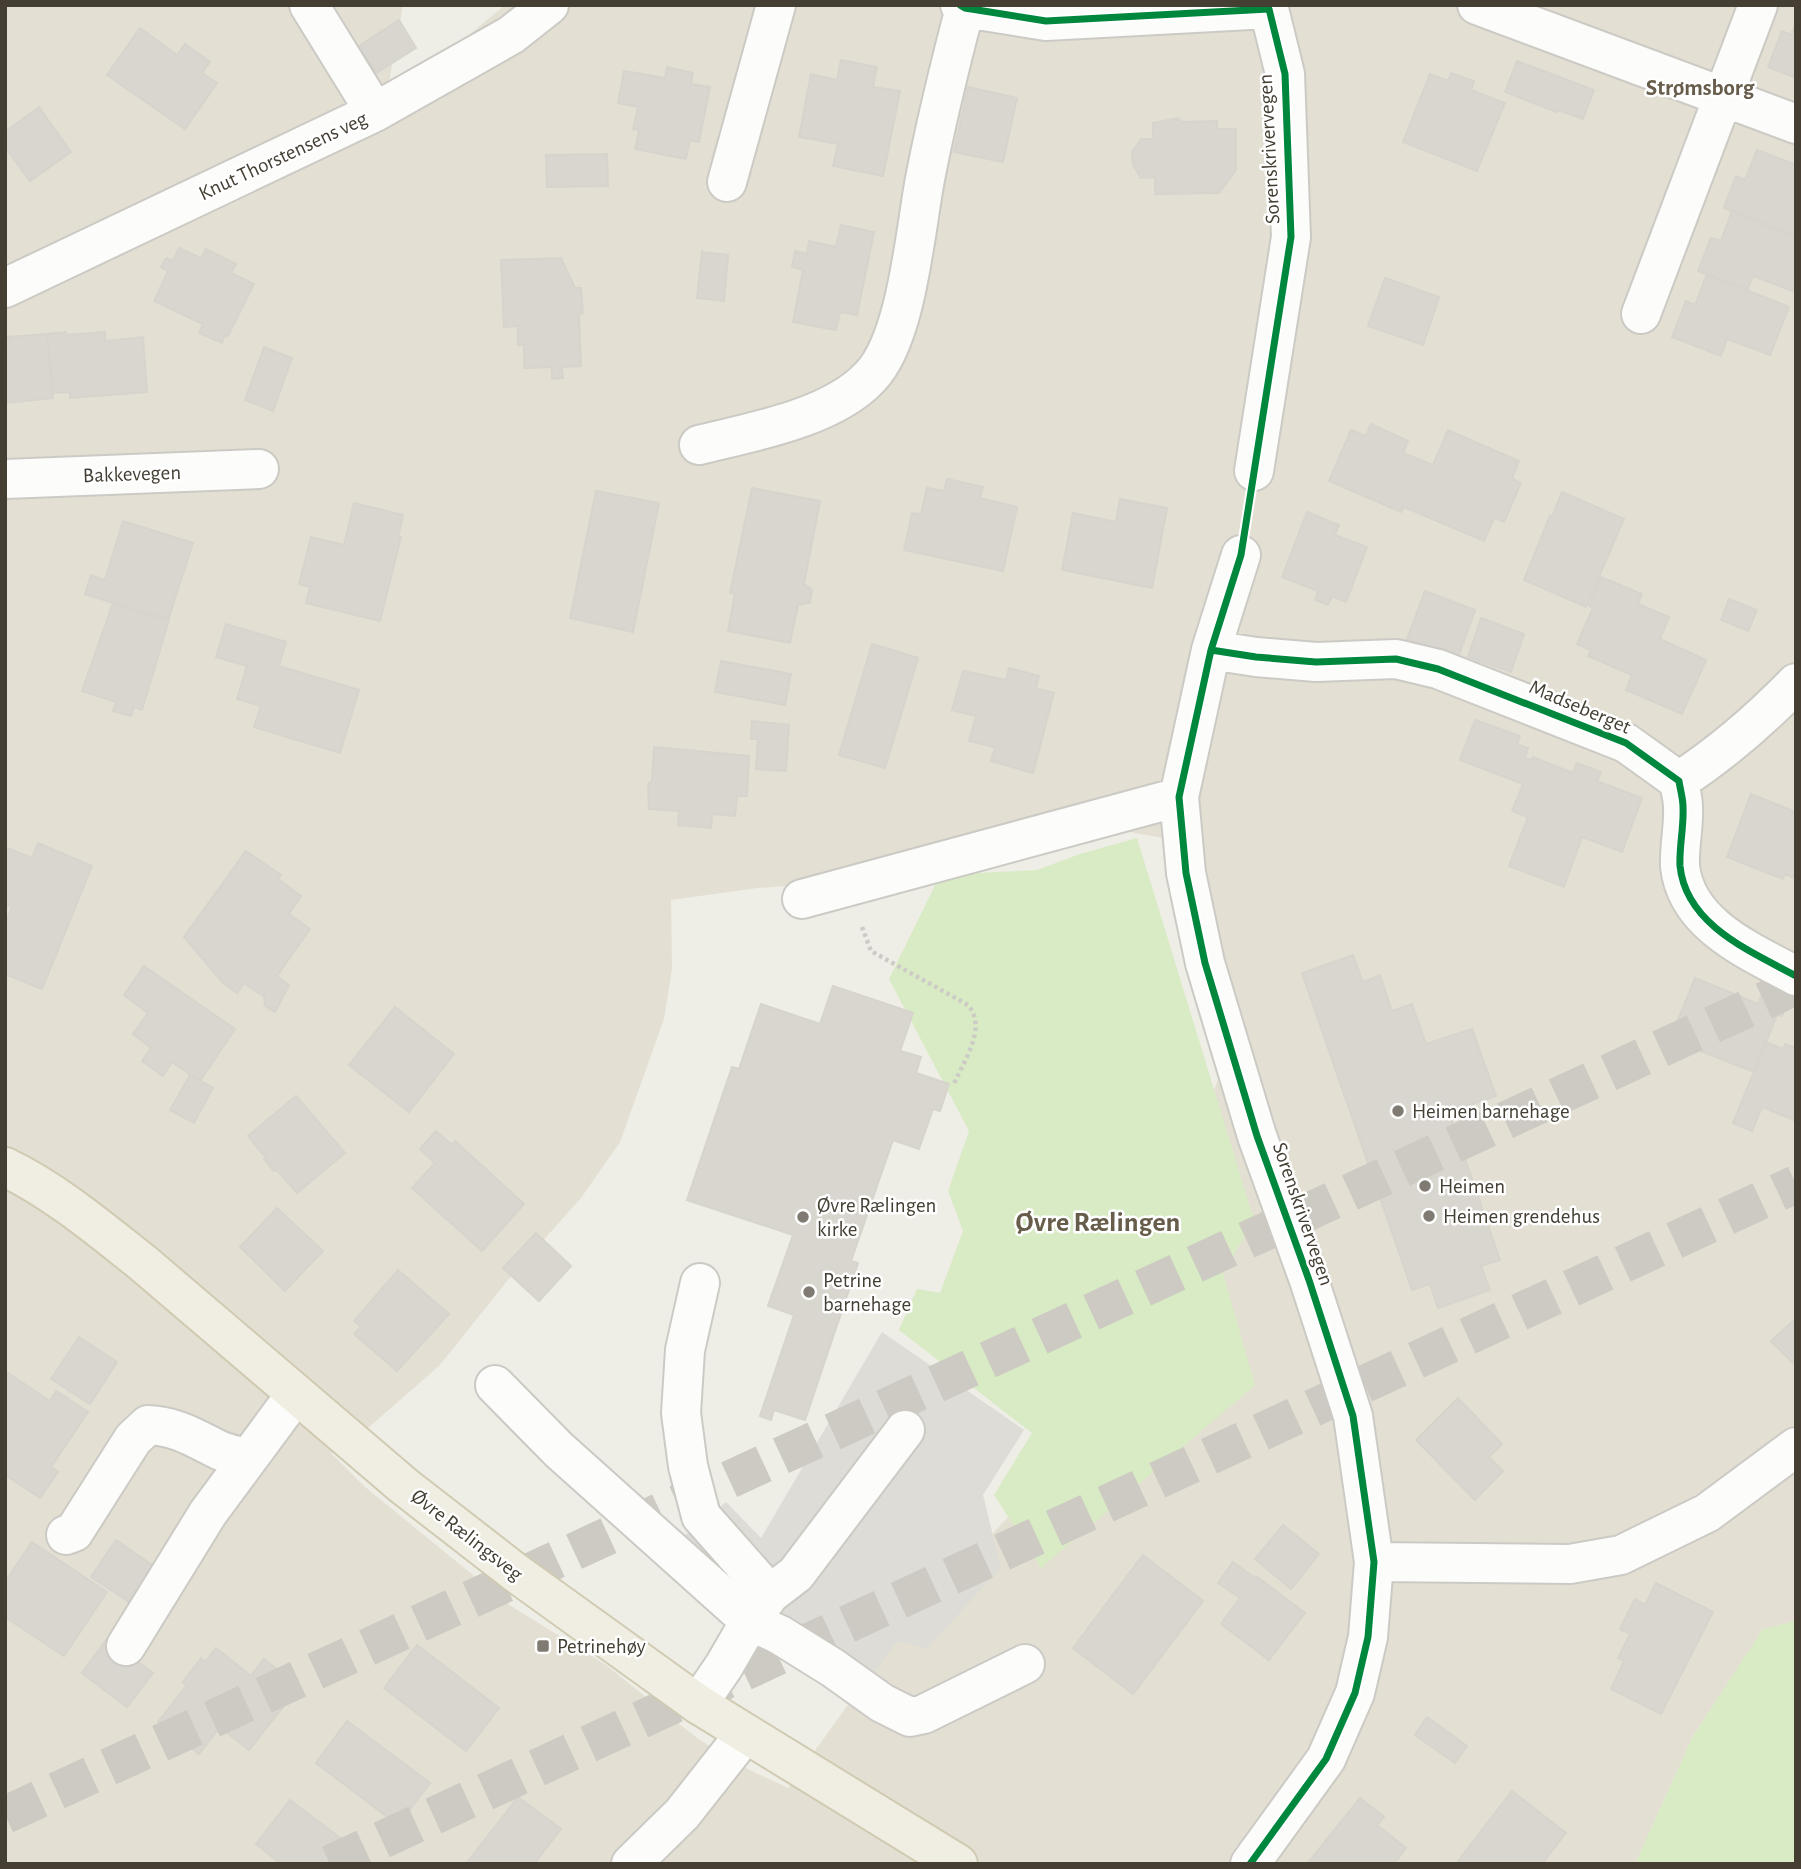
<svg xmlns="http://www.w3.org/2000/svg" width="1801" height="1869" font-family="'Alegreya Sans',sans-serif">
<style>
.residential{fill:#e3dfd3;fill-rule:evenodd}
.green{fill:#d9ebc4}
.parking{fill:#dddcd6}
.building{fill:#d8d6cf;stroke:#d6d4cc;stroke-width:2}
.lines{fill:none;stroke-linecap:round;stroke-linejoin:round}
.highway-tunnel{stroke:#cccac2;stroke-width:38;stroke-dasharray:38 19;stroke-linecap:butt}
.minor-casing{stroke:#cccac4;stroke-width:42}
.major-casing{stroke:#d1cab2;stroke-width:42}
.path{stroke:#cdcbc6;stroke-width:4.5;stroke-dasharray:3.5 3.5;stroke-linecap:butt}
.minor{stroke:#fcfcfb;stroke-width:38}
.major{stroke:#f0ede2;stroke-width:38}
.cycleway-casing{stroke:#fff;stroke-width:11}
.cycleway{stroke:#00873e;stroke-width:7}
.poi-dot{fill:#807b72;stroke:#fff;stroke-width:2.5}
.labels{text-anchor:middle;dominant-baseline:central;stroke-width:5;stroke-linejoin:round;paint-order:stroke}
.street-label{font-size:21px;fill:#443e33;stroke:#fff}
.poi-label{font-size:21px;fill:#443e33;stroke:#fff;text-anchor:start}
.neighbourhood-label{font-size:23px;font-weight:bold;fill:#675d4a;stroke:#fff}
.district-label{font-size:28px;font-weight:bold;fill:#675d4a;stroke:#fff}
</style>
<rect width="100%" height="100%" fill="#eeede6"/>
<path class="residential" d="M5,5H403L389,82L451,50L505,5H1796V1621L1763,1630L1693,1736L1635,1864H5ZM1107,828L1164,838L1226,1060L1196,1134L1015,1510L904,1627L788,1788L741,1766L697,1738L606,1665L511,1606L365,1487L331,1453L368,1428L439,1366L512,1275L581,1198L620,1142L664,1019L672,969L671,900L757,888L857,881Z"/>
<path class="green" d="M1137,838L1254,1220L1223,1273L1255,1385L1041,1568L994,1495L1032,1433L899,1330L917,1289L940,1293L963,1231L948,1191L969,1131L889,979L940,875L1037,870L1080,854Z
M1796,1621V1864H1635L1693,1736L1763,1629Z"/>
<path class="parking" d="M882,1332L1024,1430L983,1495L1001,1568L927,1648L897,1641L866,1685L684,1536L726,1502L761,1538Z"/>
<path class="building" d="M399,20L416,48L376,73L359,46Z
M1796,23V78L1768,67L1782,31L1791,35Z
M140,28L177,55L185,44L210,62L202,73L217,83L185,129L107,75Z
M841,60L877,67L873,87L900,91L883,176L833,166L838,144L799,137L811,74L837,80Z
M1517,61L1594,90L1583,119L1558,110L1557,112L1505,92Z
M667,67L693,73L691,84L710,87L699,142L690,140L686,159L635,149L639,130L633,129L638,107L618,103L624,71L665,78Z
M1451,73L1474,81L1471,90L1505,103L1477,171L1403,142L1430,74L1448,81Z
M968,87L1017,98L1003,162L954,152Z
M39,107L71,152L30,181L5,147V132Z
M1178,118L1182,122L1217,121V129H1236V170L1219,193L1155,194V177L1141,178L1133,165L1132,152L1141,139H1153V123Z
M1757,150L1796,165V237L1724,208L1736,176L1745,180Z
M607,154L608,186L547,187L546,155Z
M1732,211L1796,237L1795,292L1753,276L1747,290L1698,271L1711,238L1721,241Z
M841,225L874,232L857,315L840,312L836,330L793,322L803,270L792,267L795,251L807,254L809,241L836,247Z
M179,248L201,258L206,249L236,264L231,273L254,284L228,336L225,335L222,343L199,333L203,324L154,301L168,271L161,267L166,258L173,261Z
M702,252L728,255L724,301L697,298Z
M561,258L575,288H581L583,313L579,314L581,366L562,367L563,378L552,379V367L524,368V345H518V326L504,327L501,260Z
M1707,274L1789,307L1770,355L1727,339L1721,356L1672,337L1686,301L1695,305Z
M1385,278L1439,297L1423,345L1368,326Z
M66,332V335L105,332V341L143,337L147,392L70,398V392L53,393L47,334Z
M47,334L53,398L5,403V346H9L8,337Z
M264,347L292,358L273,411L245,400Z
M1371,424L1408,441L1403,453L1433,465L1448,430L1519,461L1512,479L1521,483L1504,522L1494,518L1484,541L1404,507L1401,512L1329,481L1351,430L1366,436Z
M947,479L983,487L980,498L1017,507L1003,571L904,550L912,513L921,514L927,488L944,491Z
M752,488L820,501L804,584L812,590L810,603L798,605L790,643L728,631L735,594L730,593Z
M596,491L659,503L633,632L570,618Z
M1562,492L1624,519L1586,607L1524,580L1550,516L1552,517Z
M1120,499L1167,508L1152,588L1062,570L1073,513L1116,522Z
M354,503L403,515L398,537H401L380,621L306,603L310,587L299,584L311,537L344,545Z
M1307,512L1339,525L1335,535L1367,547L1346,602L1332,596L1328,605L1315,600L1318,591L1282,577Z
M123,521L193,543L168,620L85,594L91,575L105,580Z
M1601,577L1642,594L1638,604L1669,617L1660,639L1706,660L1682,714L1626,690L1632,675L1588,656L1591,650L1577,644L1593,608L1589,606Z
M1425,591L1475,610L1458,657L1407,639Z
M1729,599L1757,610L1748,631L1721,620Z
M113,603L169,620L142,710L134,707L131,716L113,711L116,702L82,691Z
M1481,618L1524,634L1511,672L1468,657Z
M226,624L286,642L279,666L359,690L340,753L254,727L261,706L237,699L247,666L216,657Z
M872,644L918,658L885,768L839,755Z
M721,661L791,674L785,705L715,692Z
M1009,668L1039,676L1036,688L1054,693L1033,773L991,761L995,747L969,741L976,716L952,710L963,671L1006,680Z
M1475,720L1520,736L1517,744L1528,748L1525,758L1531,760L1533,757L1573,773L1577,763L1601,772L1597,781L1642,798L1622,852L1582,837L1564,887L1509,866L1528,817L1512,811L1523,784L1460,760Z
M752,721L789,725L786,771L756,769L758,739H751Z
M654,747L749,756L747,796H737L735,816L712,814L711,828L678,825L679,811L649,809L648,784L652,781Z
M1751,794L1796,812V879L1785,874L1783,879L1727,857Z
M38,843L92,866L42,989L5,974V924L12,907L5,904V847L32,858Z
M246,851L281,875L278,879L301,896L289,914L310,929L277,976L289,985L275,1012L265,1006L264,994L263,996L244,983L237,993L223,983L184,937Z
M1353,955L1363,982L1380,975L1392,1011L1412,1004L1426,1044L1472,1029L1496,1096L1449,1112L1500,1260L1481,1266L1490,1290L1438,1308L1430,1284L1412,1290L1302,973Z
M144,966L235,1029L200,1081L172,1062L163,1076L142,1061L151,1048L133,1034L148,1013L124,995Z
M1695,978L1758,1004L1764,990L1788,1000L1782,1016L1777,1015L1754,1072L1670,1039Z
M833,986L913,1013L900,1051L921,1057L916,1073L949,1084L940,1111L933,1109L919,1149L893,1140L851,1261L858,1263L805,1420L774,1410L771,1420L760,1416L794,1315L768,1306L793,1235L687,1200L732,1067L739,1069L761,1004L820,1024Z
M395,1007L454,1054L409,1112L349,1065Z
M1766,1042L1783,1049L1785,1044L1796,1048V1121L1762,1107L1752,1131L1733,1123Z
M190,1075L213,1088L194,1123L170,1110Z
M296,1096L345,1153L297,1193L277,1170L274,1171L264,1159L266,1158L248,1136Z
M436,1131L452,1145L455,1141L524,1204L482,1251L412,1188L435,1163L420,1149Z
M277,1208L323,1251L285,1291L240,1247Z
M536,1233L571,1266L539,1301L503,1268Z
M398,1270L449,1314L397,1371L354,1334L361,1327L354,1321Z
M1796,1318V1366L1771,1341Z
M79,1337L117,1362L90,1404L51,1379Z
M5,1371L50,1401L56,1391L88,1412L51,1467L58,1472L40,1498L5,1475Z
M1458,1398L1502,1444L1489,1457L1503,1471L1475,1500L1416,1440Z
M1283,1525L1319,1554L1291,1589L1255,1559Z
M116,1540L155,1567L131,1603L91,1577Z
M32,1542L107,1592L64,1656L5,1617V1582Z
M1143,1555L1203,1601L1133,1694L1073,1648Z
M1233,1562L1255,1578L1256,1576L1305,1613L1269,1660L1221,1624L1240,1598L1218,1583Z
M1656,1583L1713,1612L1661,1714L1611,1689L1624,1661L1618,1658L1630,1634L1620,1629L1635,1599L1645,1605Z
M107,1639L153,1673L127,1707L82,1673Z
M417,1645L499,1708L466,1751L384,1688Z
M216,1648L251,1676L264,1659L299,1687L249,1750L220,1727L199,1754L158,1722L187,1685L183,1682L201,1658L205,1662Z
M1427,1717L1467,1746L1455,1763L1415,1735Z
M347,1721L430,1783L398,1825L316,1763Z
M1512,1791L1566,1833L1542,1864H1456Z
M518,1797L561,1829L534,1864H466Z
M1360,1798L1384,1817L1377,1825L1406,1848L1394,1864H1307Z
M290,1800L352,1847L340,1864H281L256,1844Z"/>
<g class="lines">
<path class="highway-tunnel" d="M5,1815L1796,986
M330,1864L1796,1184"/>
<g class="minor-casing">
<path id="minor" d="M309,5L375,112
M960,5L965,8L1046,21L1269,9L1285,74L1291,237L1254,471
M1477,5L1796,124
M727,182L776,5
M5,288L375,112L511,35L549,5
M1641,314L1758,5
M699,445C752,432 832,418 870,377C907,339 915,232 925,179C936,122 950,65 965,8
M5,479L259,469
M1241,555L1211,650L1179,797L1186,873L1205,963L1257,1136L1309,1280L1353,1416L1374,1562L1368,1637L1355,1693L1326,1759L1250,1864
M1211,650L1256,657L1316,662L1396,659L1438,669L1626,743L1679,781C1680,789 1683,798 1683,807C1684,827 1679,847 1680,866C1686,925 1750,951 1796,976
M1679,781C1722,753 1760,720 1796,683
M802,899L1179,797
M700,1283L685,1350L681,1413L688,1466L701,1516L770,1594
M495,1385L559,1450L750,1621L780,1635L833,1668L882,1703L910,1717L924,1714L1025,1664
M66,1535L74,1532L133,1439L148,1425C177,1426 196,1439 221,1451C229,1454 239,1456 248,1459
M1374,1562L1570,1564L1621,1555L1707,1513L1796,1447
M126,1646L208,1513L296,1394
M698,1704L724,1666L750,1621L770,1594L796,1574L905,1430
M631,1864L682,1814L745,1734"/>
</g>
<g class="major-casing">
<path id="major" d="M5,1167C55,1191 100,1229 143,1263L404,1486L516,1573L698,1704L958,1864"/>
</g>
<path class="path" d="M862,927L871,951L968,1005C988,1028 963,1062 953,1086"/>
<use href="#minor" class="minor"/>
<use href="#major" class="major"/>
<g class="cycleway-casing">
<path id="cycleway" d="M960,5L965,8L1046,21L1269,9L1285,74L1291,237L1241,555L1211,650L1179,797L1186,873L1205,963L1257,1136L1309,1280L1353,1416L1374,1562L1368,1637L1355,1693L1326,1759L1250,1864
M1211,650L1256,657L1316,662L1396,659L1438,669L1626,743L1679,781C1680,789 1683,798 1683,807C1684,827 1679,847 1680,866C1686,925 1750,951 1796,976"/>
</g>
<use href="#cycleway" class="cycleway"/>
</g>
<g class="poi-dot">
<circle cx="1398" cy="1111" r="7"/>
<circle cx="1425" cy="1186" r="7"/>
<circle cx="1429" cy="1216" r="7"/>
<circle cx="803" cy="1217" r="7"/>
<circle cx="809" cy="1292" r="7"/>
<rect x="536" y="1639" width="14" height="14" rx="3.5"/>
</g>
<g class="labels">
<g class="street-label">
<text transform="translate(1269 149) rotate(-93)">Sorenskrivervegen</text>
<text transform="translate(283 156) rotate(-25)">Knut Thorstensens veg</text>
<text transform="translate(132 474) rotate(-2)">Bakkevegen</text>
<text transform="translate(1580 707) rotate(23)">Madseberget</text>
<text transform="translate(1303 1214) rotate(71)">Sorenskrivervegen</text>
<text transform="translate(467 1535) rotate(38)">Øvre Rælingsveg</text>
</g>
<g class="poi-label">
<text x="1412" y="1111">Heimen barnehage</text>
<text x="1439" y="1186">Heimen</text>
<text x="817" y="1205">Øvre Rælingen<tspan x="817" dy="24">kirke</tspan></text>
<text x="1443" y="1216">Heimen grendehus</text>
<text x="823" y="1280">Petrine<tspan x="823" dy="24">barnehage</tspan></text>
<text x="557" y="1646">Petrinehøy</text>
</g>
<g class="neighbourhood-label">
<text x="1700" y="88">Strømsborg</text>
</g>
<g class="district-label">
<text x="1098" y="1223">Øvre Rælingen</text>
</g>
</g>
<rect width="1801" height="1869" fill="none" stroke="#443e33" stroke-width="14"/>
</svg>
